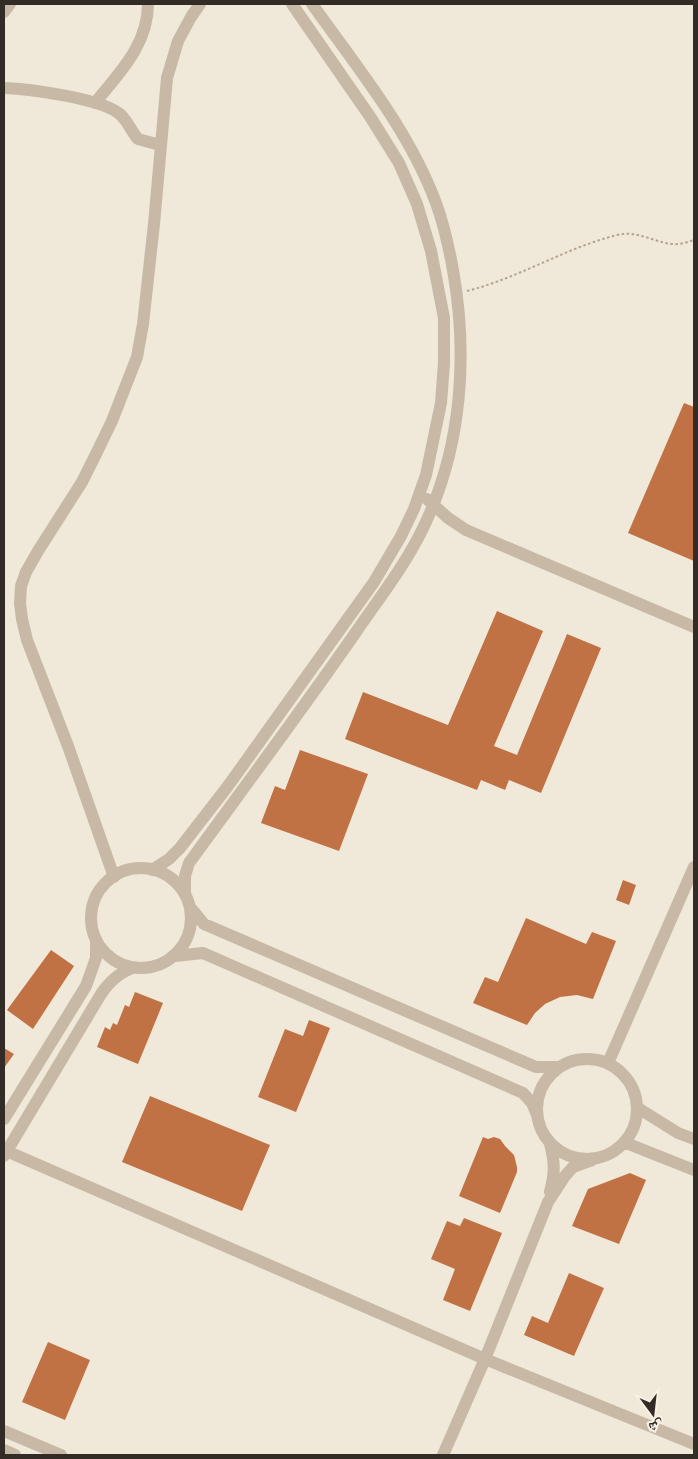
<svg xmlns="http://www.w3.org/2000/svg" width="698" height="1459" font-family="Barlow,'Noto Naskh Arabic',sans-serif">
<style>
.building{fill:#c17245}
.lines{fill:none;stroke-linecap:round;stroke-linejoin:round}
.path{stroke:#b3a38f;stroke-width:2;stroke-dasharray:2.5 2.5;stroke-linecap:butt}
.minor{stroke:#c7b9a5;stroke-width:12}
</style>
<rect width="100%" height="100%" fill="#f0e8d8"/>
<path class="building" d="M684,403L694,407V561L628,533Z
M497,611L543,631L494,746L517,755L567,634L601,648L541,793L509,780L505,790L481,780L477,790L345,739L363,692L448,725Z
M300,750L368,774L339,851L261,823L275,786L285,790Z
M623,880L636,885L629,905L616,900Z
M526,918L586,944L592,932L616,941L593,999L577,995L560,997L545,1004L535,1013L527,1025L473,1003L485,977L498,982Z
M51,950L74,966L33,1029L7,1010Z
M135,992L163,1003L138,1064L97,1047L105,1027L110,1030L113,1023L117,1025L125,1005L129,1007Z
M309,1020L330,1028L296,1112L258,1097L285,1029L303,1036Z
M4,1048L14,1054L4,1068Z
M150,1096L270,1145L242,1211L122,1162Z
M483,1137L488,1139L494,1137L500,1139L505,1146L514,1155L517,1167V1172L500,1213L459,1196Z
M630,1173L646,1180L619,1244L572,1226L588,1189Z
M464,1218L502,1233L470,1311L443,1300L455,1269L431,1259L447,1221L460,1226Z
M569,1273L604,1288L574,1356L524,1335L532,1316L548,1323Z
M48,1342L90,1360L65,1420L22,1402Z"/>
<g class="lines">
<path class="path" d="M467,291C519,278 565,248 617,235C637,230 653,242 672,244C680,245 687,242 694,240"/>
<path class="minor" d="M4,12L10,4
M4,88C30,89 96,98 117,112C127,118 130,130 138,139L160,145
M95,103C119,73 148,45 148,4
M427,499L448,518L466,530L694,627
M91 918a50 50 0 1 1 100 0a50 50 0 1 1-100 0Z
M152,870L169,859L180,848L228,786L374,582L401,536L414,509L426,475L441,403L444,363V318L431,251L417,204L399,163L371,118L292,4
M114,877L68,746L27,640L22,619L20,603L21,586L26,572L38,551L82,482L96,454L112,421L137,357L143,324L154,224L167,78L178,41L191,17L200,4
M185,894V876L189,863C245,786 302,710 356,632C380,597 407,563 425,524C462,445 468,355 453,270C449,248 444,225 436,203C409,130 357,67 312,4
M190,907L204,924L536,1067H560
M175,956L203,953L523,1093L532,1103L537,1115
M537 1109a50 50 0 1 1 100 0a50 50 0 1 1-100 0Z
M608,1063L694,867
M638,1108L678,1133L694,1139
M4,1119L86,986L96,958V939
M626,1143L694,1170
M550,1144C555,1163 555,1172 550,1192
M4,1150L485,1359L694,1444
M4,1156L101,994C110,981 118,974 132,968
M4,1431L61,1455
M4,1450L15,1455
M443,1455L485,1359L548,1202L565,1176L573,1167L592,1160"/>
</g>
<rect width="698" height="1459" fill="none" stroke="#332c26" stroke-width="10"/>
<g transform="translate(653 1414) rotate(165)" stroke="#f8f1e4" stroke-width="4" paint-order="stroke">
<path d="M0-4L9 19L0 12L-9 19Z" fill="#332c26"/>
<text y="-8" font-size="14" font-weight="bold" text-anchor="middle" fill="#332c26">ش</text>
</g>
</svg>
